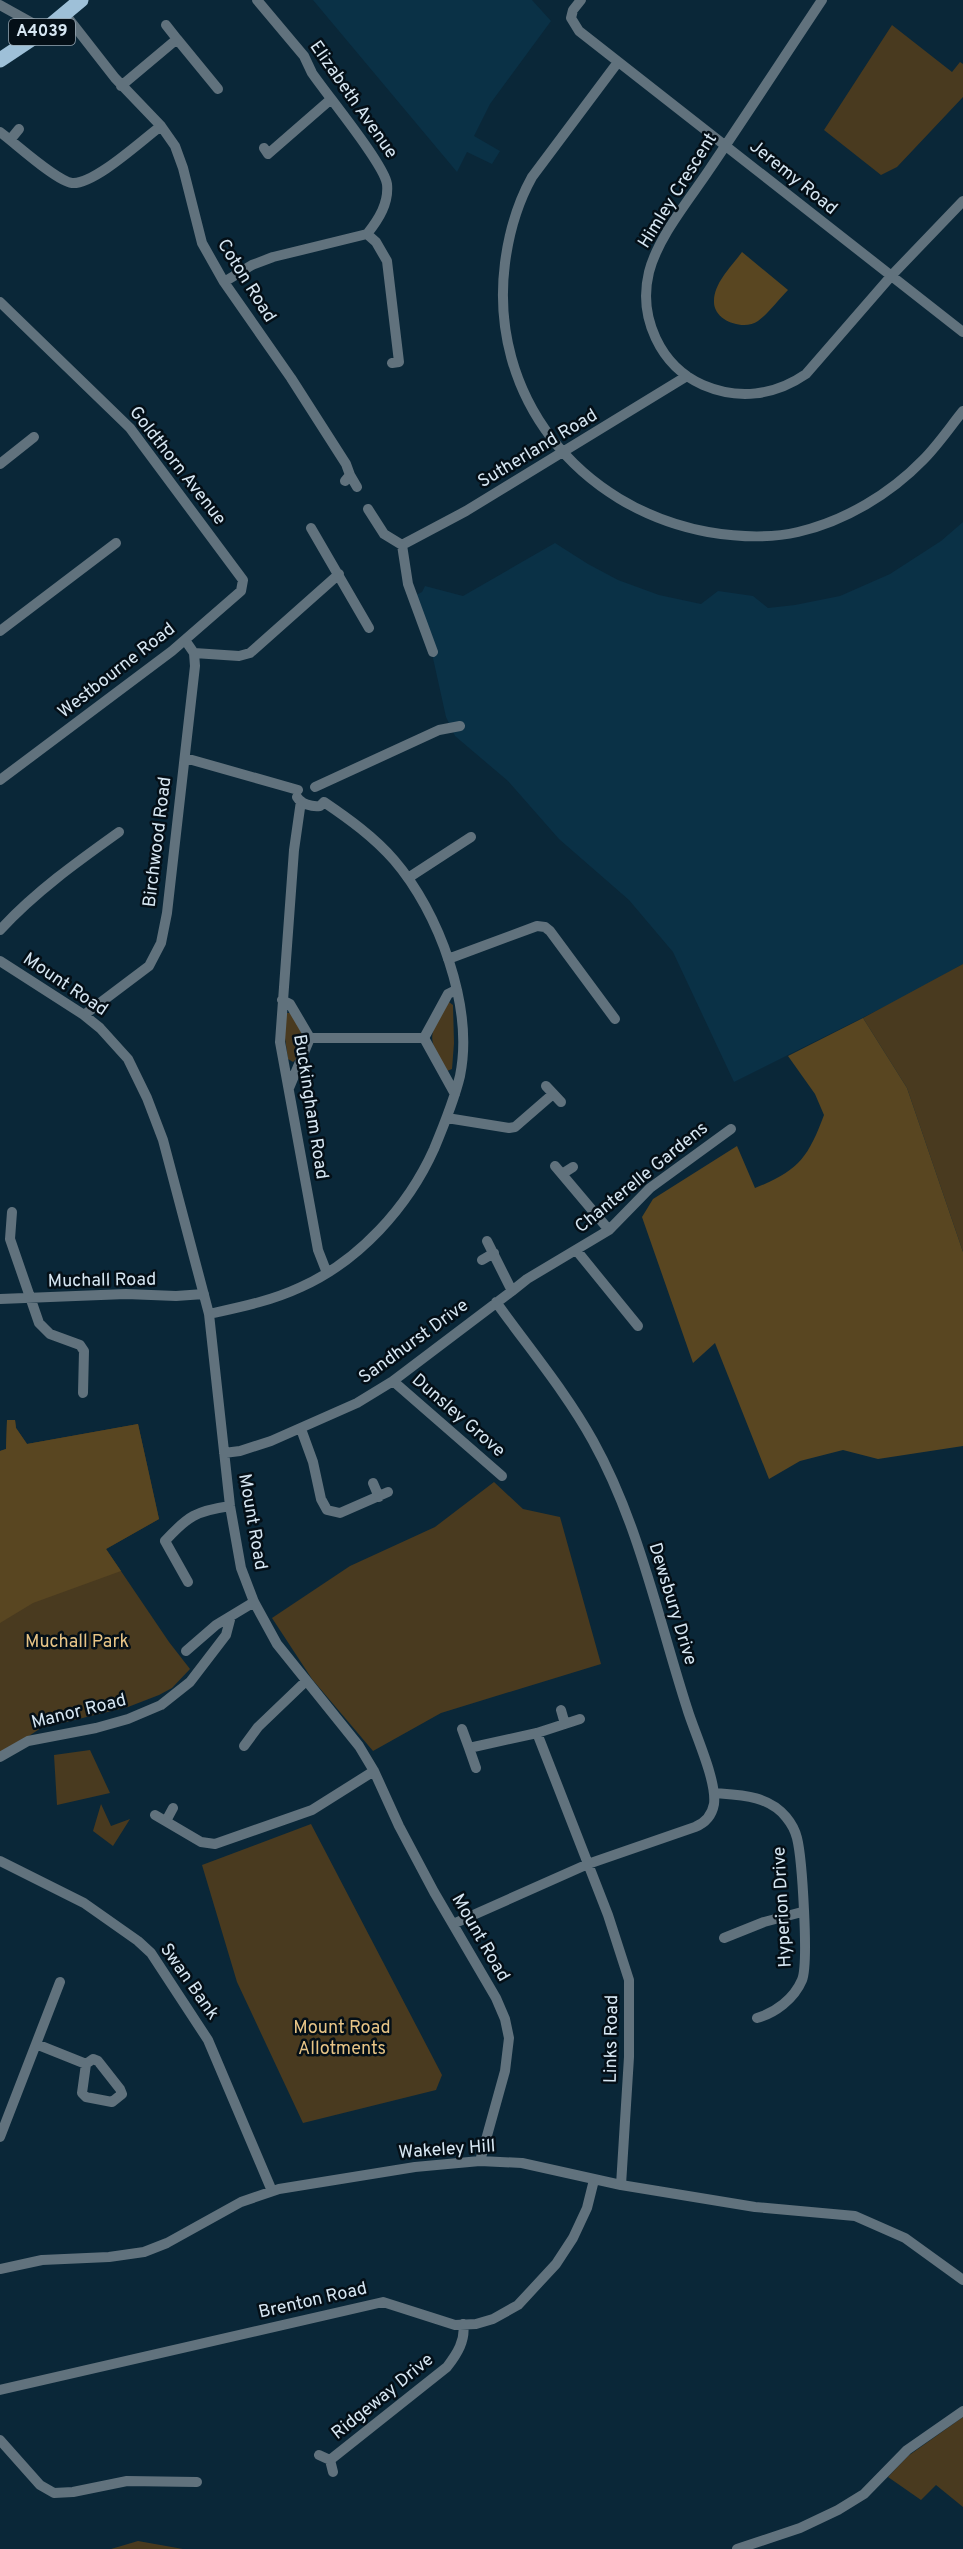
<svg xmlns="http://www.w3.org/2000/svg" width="963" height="2549" font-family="Overpass,sans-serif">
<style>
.built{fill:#0a3146}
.green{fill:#493a1f}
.forest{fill:#594621}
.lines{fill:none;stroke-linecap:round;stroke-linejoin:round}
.street{stroke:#61727d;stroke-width:10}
.primary{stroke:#9ec0d8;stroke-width:15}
.labels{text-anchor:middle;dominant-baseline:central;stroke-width:5;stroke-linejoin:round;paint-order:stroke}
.shield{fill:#040f17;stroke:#98a6b1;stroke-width:1.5}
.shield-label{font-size:16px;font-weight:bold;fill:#d7e7f3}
.street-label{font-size:18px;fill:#d7e7f3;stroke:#040f17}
.park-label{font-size:18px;fill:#e7c486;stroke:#040f17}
</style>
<rect width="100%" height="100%" fill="#0a2738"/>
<path class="built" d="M313,0H532L551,21L490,104L474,136L500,151L492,164L467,152L457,172Z
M963,522V964L906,996L734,1082L673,952L629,900L559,839L508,781L455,736L446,717L431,649L414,596L422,592L425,586L463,596L555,543L588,564L618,580L659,595L701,604L718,591L753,596L768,608L795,605L840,596L890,574L941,541Z"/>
<path class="green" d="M892,25L952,72L960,62L963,64V97L897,167L881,175L824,130Z
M963,964V1252L907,1088L863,1018Z
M449,1002L453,1005L454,1043L452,1069L447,1071C426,1035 428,1038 449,1002Z
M286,1013H291L303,1034L298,1057L293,1062L288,1059L284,1031Z
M7,1420H15L16,1428L27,1444L138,1424L159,1519L106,1549L169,1642L190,1669L172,1688L159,1695L128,1707L41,1728L0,1755V1451L6,1449Z
M494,1482L523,1509L560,1517L601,1664L441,1713L373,1751L312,1679L272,1618L350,1566L435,1527Z
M90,1750L110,1793L57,1805L54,1755Z
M101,1804L111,1826L130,1819L113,1846L93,1831Z
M311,1824L442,2075L436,2090L303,2123L237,1982L202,1865Z
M963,2417V2507L936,2485L921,2500L888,2477L908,2456Z
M138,2541L183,2549H111Z"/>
<path class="forest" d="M742,252L788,290C778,300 769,313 758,321C744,331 713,321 714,301C714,283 731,267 742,252Z
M863,1018L907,1088L963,1252V1446L878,1459L843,1450L800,1461L769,1479L715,1343L693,1363L642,1217L653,1199L737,1146L755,1188C798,1171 808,1158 824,1115L815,1094L788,1056Z
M7,1420H15L16,1428L27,1444L138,1424L159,1519L106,1549L121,1571L33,1603L0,1623V1451L6,1449Z"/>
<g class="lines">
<path class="street" d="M257,0L304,56L312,73C327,95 384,164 387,184C389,203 379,219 367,234L376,242L387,261L399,362L392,363
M581,0L573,10L571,18L579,31L963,332
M822,0C784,57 747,114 709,170C689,200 658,237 649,272C638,317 660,366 703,385C738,400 774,396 806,374L892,275L963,201
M0,5L45,30
M65,14L115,78L161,126L175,146L183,168L202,243L224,282L291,378L346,464L350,475
M177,39L218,89
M618,62L532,177C517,204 509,232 505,263C488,395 578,508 708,532C738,537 768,539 798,532C845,521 890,494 923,460C938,445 950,427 963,411
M121,86L177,39L166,25
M0,132C15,143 56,181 72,183C94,185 142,140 161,126
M10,140L19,129
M264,148L268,154L330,100
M224,282L252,265L273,257L367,234
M0,302L130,428L243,580L241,591L172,651L0,780
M0,464L34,437
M345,481L350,475L357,487
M368,509L384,534L402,545L466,511L687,376
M311,528L369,628
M402,545L408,584L433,652
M0,631L116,543
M194,653L239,656L250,653L339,574
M185,758L298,790
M315,787L439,730L460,726
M297,797C301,804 312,807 320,806L324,802
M301,801L294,850L280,1042L318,1250L327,1273
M408,878L471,837
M0,930C35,892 77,862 119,832
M448,959L537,926L545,927L550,931L615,1019
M0,961L84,1015L100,1028L128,1059L147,1098L163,1140L209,1314L230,1506L241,1568L254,1602L277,1644L359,1746L374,1771L399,1826L434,1892L496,1998L505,2019L509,2038L505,2071L480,2161
M282,1000L290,1004L310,1038L289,1088
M84,1015L149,966L161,943L167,913L195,666L194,653L185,640
M310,1038H424
M546,1086L561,1102
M455,1094L424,1038L448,994L456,990
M447,1118L509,1128L515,1127L553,1094
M555,1166L609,1230
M562,1174L573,1167
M12,1212L10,1239L39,1323L50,1334L80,1345L84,1351L83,1393
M577,1251L638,1326
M482,1260L494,1253
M512,1291L527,1279L609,1230L650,1188L731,1129
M0,1299L126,1294L176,1296L204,1294
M209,1314C241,1307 271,1301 301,1287C359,1261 408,1207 434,1149C444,1125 454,1101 460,1076C474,1007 439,912 394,860C374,837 349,819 324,802
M393,1381L502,1476
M301,1429L313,1462L321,1499L327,1510L340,1513L388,1492
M224,1453L240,1451L271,1441L357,1403L393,1381L512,1291L487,1241
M373,1483L379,1497
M188,1582L165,1541C188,1516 196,1511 230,1506
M186,1651L216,1625L254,1602
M561,1710L565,1724
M462,1729L469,1748L537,1733L580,1719
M537,1733L608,1915L629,1980V2057L621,2185
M244,1746L258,1727L306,1681
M469,1748L476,1768
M0,1757L28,1741L96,1728L128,1719L161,1705L190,1682L226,1635L231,1616
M714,1793C740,1795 768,1795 786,1817C791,1823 795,1830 797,1838C802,1858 809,1963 802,1980C794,1999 775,2013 757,2018
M155,1815L201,1842L215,1844L312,1810L374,1771
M166,1821L173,1808
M0,1861L84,1903L138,1941L151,1953L208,2040L272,2191
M453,1924L588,1864L695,1827C705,1823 712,1815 714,1804C717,1780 694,1732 687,1708C658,1618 639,1524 593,1441C566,1392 528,1347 496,1302
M724,1938L764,1922L802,1912
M36,2044L86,2064L93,2059L98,2061L120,2089L122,2094L112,2102L86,2097L82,2093L86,2064
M0,2137L60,1982
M0,2269L42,2260L109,2257L144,2252L167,2243L241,2202L279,2189L415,2167L480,2161L522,2163L621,2185L755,2207L855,2216L905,2238L963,2280
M0,2390L383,2302L455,2325L476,2324L493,2319L518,2305L556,2264L573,2238L587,2208L594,2180
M0,2440L40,2485L54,2493L73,2492L127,2481L197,2482
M319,2455L330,2460L333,2472
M330,2460L447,2367C457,2354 466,2340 463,2324
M737,2549L800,2528L838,2510L864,2494L907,2450L963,2411"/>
<path class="primary" d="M0,60L45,30L81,0"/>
</g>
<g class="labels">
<rect class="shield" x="9" y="19" width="66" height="26" rx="4.5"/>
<g class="shield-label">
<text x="42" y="32">A4039</text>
</g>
<g class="street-label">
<text transform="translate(353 100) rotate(55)">Elizabeth Avenue</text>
<text transform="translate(793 178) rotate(39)">Jeremy Road</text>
<text transform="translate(678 191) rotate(-58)">Himley Crescent</text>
<text transform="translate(246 281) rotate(58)">Coton Road</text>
<text transform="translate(538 449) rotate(-31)">Sutherland Road</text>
<text transform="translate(177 466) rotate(52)">Goldthorn Avenue</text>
<text transform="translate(117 671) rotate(-38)">Westbourne Road</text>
<text transform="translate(158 842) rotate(-83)">Birchwood Road</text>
<text transform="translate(65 985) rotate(34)">Mount Road</text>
<text transform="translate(310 1107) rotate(81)">Buckingham Road</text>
<text transform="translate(642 1178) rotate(-39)">Chanterelle Gardens</text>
<text transform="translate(102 1281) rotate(-1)">Muchall Road</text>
<text transform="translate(414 1342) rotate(-36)">Sandhurst Drive</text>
<text transform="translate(458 1416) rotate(41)">Dunsley Grove</text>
<text transform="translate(252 1522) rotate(80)">Mount Road</text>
<text transform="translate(672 1604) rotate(73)">Dewsbury Drive</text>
<text transform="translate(79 1712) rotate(-14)">Manor Road</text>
<text transform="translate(783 1907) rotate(-93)">Hyperion Drive</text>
<text transform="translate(480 1938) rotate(60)">Mount Road</text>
<text transform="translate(189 1982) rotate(55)">Swan Bank</text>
<text transform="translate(612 2039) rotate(-89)">Links Road</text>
<text transform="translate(447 2150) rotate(-4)">Wakeley Hill</text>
<text transform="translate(313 2301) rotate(-13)">Brenton Road</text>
<text transform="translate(383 2397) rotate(-39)">Ridgeway Drive</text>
</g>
<g class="park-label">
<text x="77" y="1642">Muchall Park</text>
<text x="342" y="2028">Mount Road<tspan x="342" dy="21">Allotments</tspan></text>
</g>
</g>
</svg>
